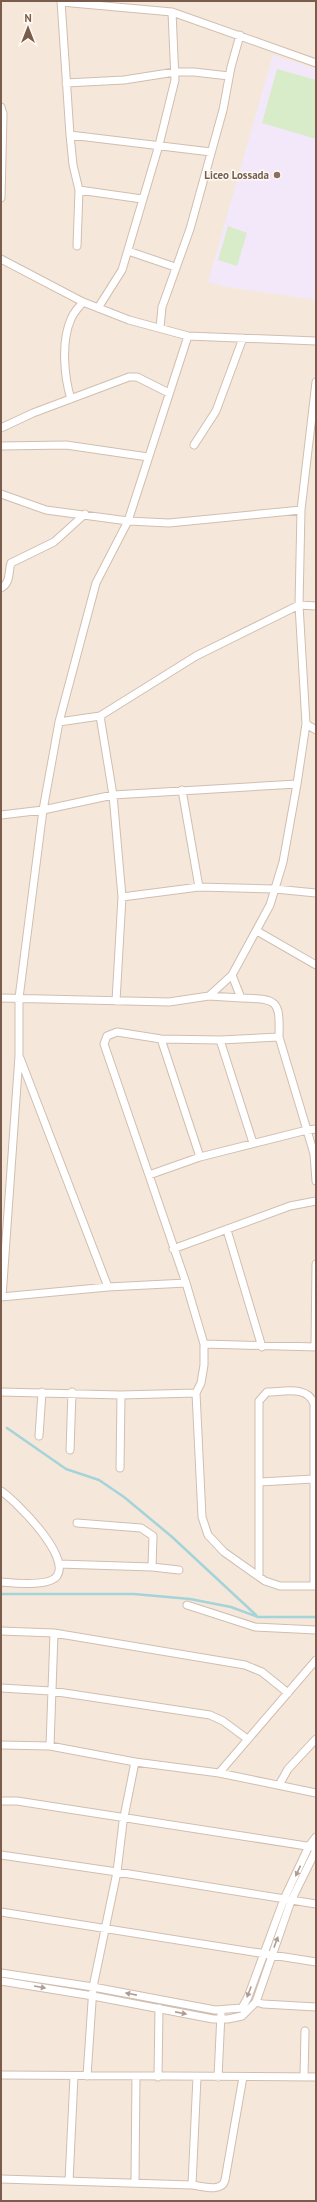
<svg xmlns="http://www.w3.org/2000/svg" width="317" height="2202" font-family="'PT Sans',sans-serif">
<style>
.residential{fill:#f5e8da}
.education{fill:#f3e8fa}
.green{fill:#d8ecc9}
.lines{fill:none;stroke-linecap:round;stroke-linejoin:round}
.stream{stroke:#a5d3da;stroke-width:2.5}
.street-casing{stroke:#d1beb0;stroke-width:9}
.street{stroke:#fff;stroke-width:7}
.oneway{fill:#af9d94}
.education-dot{fill:#8d6e63;stroke:#fffaf3;stroke-width:1.5}
.labels{text-anchor:middle;dominant-baseline:central;stroke-width:3;stroke-linejoin:round;paint-order:stroke}
.education-label{font-size:11px;font-weight:bold;fill:#785e54;stroke:#fffaf3;text-anchor:end}
</style>
<rect width="100%" height="100%" fill="#fdf6ec"/>
<path class="residential" d="M1,1H316V2201H1Z"/>
<path class="education" d="M273,55L316,69V300L226,287L208,282Z"/>
<path class="green" d="M277,69L316,80V139L262,123Z
M228,226L247,233L237,266L218,260Z"/>
<g class="lines">
<path class="stream" d="M7,1428L66,1469L99,1480L124,1497L171,1536L256,1615
M1,1594H134L190,1599L231,1607L258,1617H316"/>
<g class="street-casing">
<path id="street" d="M61,1L70,135L73,165L79,190L77,246
M61,2L172,12L316,63
M66,83L124,80L175,72H194L229,76
M1,107L3,114L1,198
M70,135L211,152
M79,190L142,199
M128,251L175,267
M1,259L83,302L129,320L188,336L316,341
M98,308L122,270L159,145L175,80L172,12
M160,328L162,307L190,229L223,110L231,67L240,35
M71,399C64,377 61,341 71,319C73,313 79,307 83,302
M1,428L33,413L129,377H137L169,393
M194,445L216,411L243,338
M1,446L66,445L148,457
M1,494L46,510L128,521L169,523L301,510
M1,588C11,583 8,572 11,563L54,542L85,514
M100,716L113,795L122,897L116,1001
M59,722L100,716L196,656L299,605L316,606
M306,724L316,730
M182,790L199,887
M1,815L43,810L113,795L297,784
M122,897L199,887L275,889L316,893
M257,931L316,965
M209,996L232,975L270,905L283,862L297,784L306,724L299,605L301,510L316,382
M1,998L169,1002L209,996L241,998L232,975
M241,998C278,999 280,1000 279,1037L220,1040L253,1143
M279,1037L307,1130L316,1129
M161,1039L200,1157L307,1130L314,1154L316,1181
M220,1040L161,1039L117,1032L107,1036L104,1044L186,1283L204,1344V1365L201,1383L196,1393L202,1517L208,1535L224,1552L265,1581L280,1586H316
M20,1058L108,1287
M149,1175L200,1157
M227,1230L262,1347
M173,1249L290,1206L316,1201
M1,1297L108,1287L186,1283
M2,1297L19,1056V998L43,810L59,722L96,583L128,521L188,336
M204,1344L316,1347
M315,1347L316,1264
M1,1392L121,1395L196,1393
M39,1436L42,1392
M70,1450L72,1392
M120,1468L121,1395
M260,1482L313,1479
M1,1491C16,1501 71,1556 57,1576C49,1587 13,1583 1,1582
M77,1523L141,1528L153,1536L152,1567
M59,1564L152,1567L179,1570
M259,1576V1401L267,1392C283,1392 308,1385 314,1404V1586
M187,1605L255,1627L316,1630
M1,1631L54,1633L245,1665L262,1672L288,1693
M1,1688L51,1691L210,1715L223,1721L246,1738
M1,1745L50,1746L135,1762L219,1773L316,1793
M50,1746L54,1633
M219,1773L316,1660
M279,1785L288,1769L316,1739
M1,1801H17L313,1847
M1,1855L117,1872L316,1904
M1,1912L316,1962
M1,1973L93,1987L215,2010L242,2008L248,1997L284,1899L309,1846L316,1837
M1,1981L93,1996L213,2019H228L242,2016L256,2002L291,1901L316,1850
M256,2002L263,2004L316,2007
M1,2075L316,2077
M87,2076L93,1987L117,1872L123,1822L135,1762
M158,2077L159,2008
M218,2077L221,2014
M304,2077L305,2031
M1,2179L192,2185C201,2186 222,2193 225,2180L243,2077
M69,2181L74,2076
M135,2183L136,2076
M192,2185L197,2077"/>
</g>
<use href="#street" class="street"/>
</g>
<defs><path id="oneway-solid" d="M-6-.8H1V-3.2L6.5 0L1 3.2V.8H-6Z"/></defs>
<g class="oneway">
<use href="#oneway-solid" transform="translate(298 1871) rotate(115)"/>
<use href="#oneway-solid" transform="translate(276 1942) rotate(-70)"/>
<use href="#oneway-solid" transform="translate(40 1987) rotate(10)"/>
<use href="#oneway-solid" transform="translate(249 1992) rotate(111)"/>
<use href="#oneway-solid" transform="translate(131 1994) rotate(-169)"/>
<use href="#oneway-solid" transform="translate(181 2013) rotate(11)"/>
</g>
<circle class="education-dot" cx="277" cy="175" r="4"/>
<g class="labels">
<g class="education-label">
<text x="269" y="175">Liceo Lossada</text>
</g>
</g>
<rect width="317" height="2202" fill="none" stroke="#7a5c4d" stroke-width="4"/>
<g transform="translate(28 28)" stroke="#fffaf3" stroke-width="3" paint-order="stroke">
<path d="M0-3L7 15L0 10L-7 15Z" fill="#7a5c4d"/>
<text y="-6" font-size="11" font-weight="bold" text-anchor="middle" fill="#7a5c4d">N</text>
</g>
</svg>
